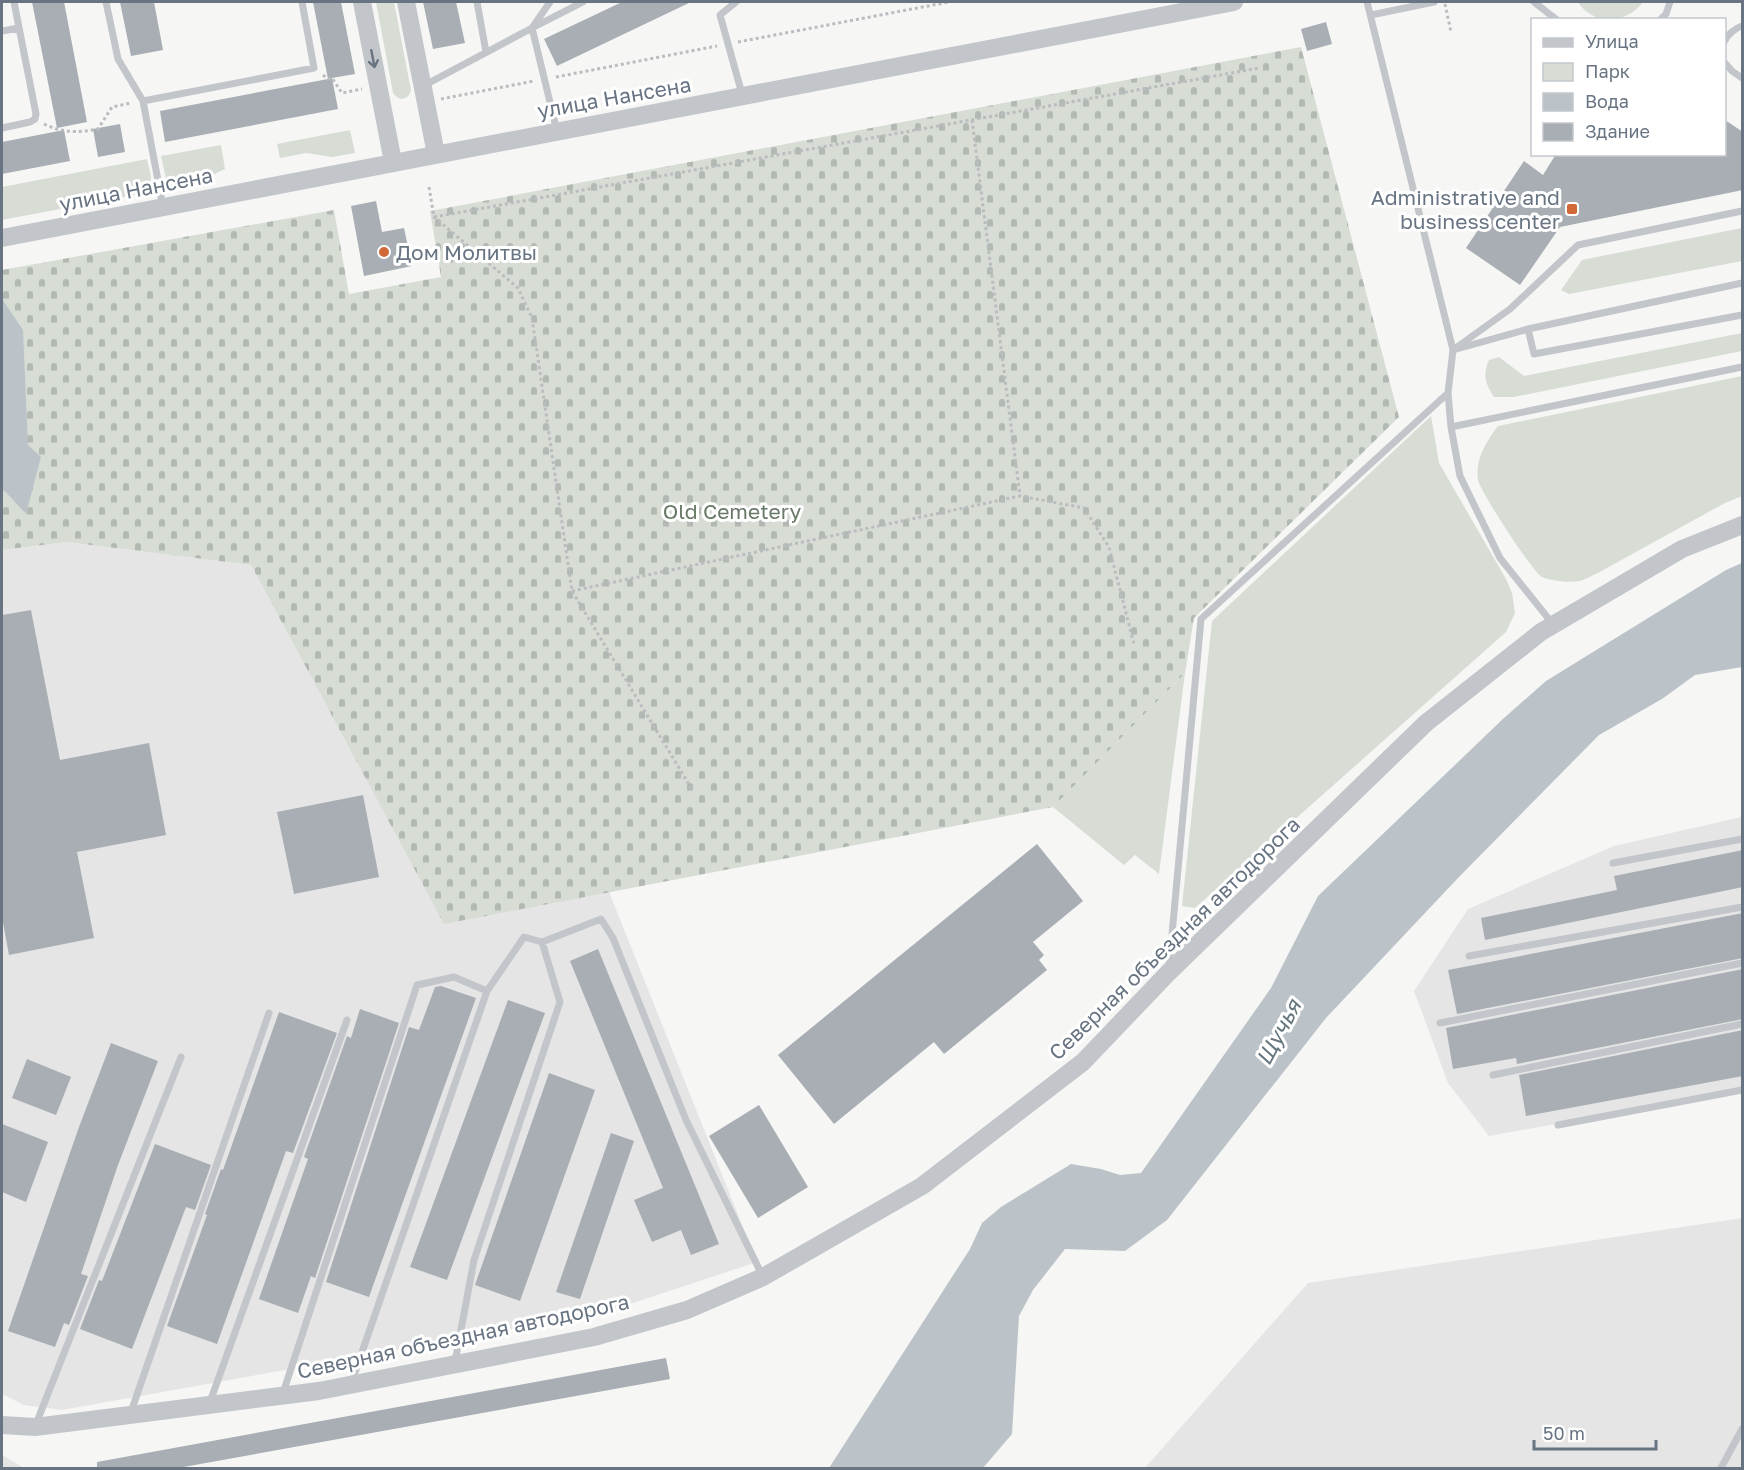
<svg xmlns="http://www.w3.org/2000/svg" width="1744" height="1470" font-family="'Golos Text',sans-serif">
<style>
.built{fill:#e4e5e4}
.green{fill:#d7ddd5}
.cemetery{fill:url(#cemetery-stones)}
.water{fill:#bbc3c9}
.building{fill:#a8aeb4}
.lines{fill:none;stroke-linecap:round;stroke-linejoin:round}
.path{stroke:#babcbf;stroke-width:3;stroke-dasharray:3 3;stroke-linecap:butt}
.service{stroke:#c2c5c9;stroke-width:7}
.tertiary{stroke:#c2c5c9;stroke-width:18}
.oneway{stroke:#687482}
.poi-dot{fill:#d26838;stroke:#fff;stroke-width:2}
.labels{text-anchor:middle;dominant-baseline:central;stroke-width:6;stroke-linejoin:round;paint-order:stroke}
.street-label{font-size:21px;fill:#687482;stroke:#fff}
.poi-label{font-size:21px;fill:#687482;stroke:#fff;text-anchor:end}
.park-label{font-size:21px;fill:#697967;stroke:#fff}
.water-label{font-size:22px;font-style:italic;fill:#64757e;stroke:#fff}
</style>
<defs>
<pattern id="cemetery-stones" width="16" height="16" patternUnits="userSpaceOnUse" patternTransform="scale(1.5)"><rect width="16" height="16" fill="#d7ddd5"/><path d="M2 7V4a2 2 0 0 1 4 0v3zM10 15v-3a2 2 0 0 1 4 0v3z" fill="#b2b8b2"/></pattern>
</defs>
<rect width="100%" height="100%" fill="#f6f6f4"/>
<path class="built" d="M67,542L251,565L444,923L609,892L757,1262L603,1313L62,1410L24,1405L2,1394V550Z
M1742,817V1090L1489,1136L1448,1083L1414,991L1468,909L1614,846Z
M1742,1218V1468H1145L1308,1283Z
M2,1455L24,1468H2Z"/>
<path class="green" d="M376,2H394L411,90C409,100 399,102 393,93Z
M1578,2H1643C1627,24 1593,26 1578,2Z
M350,130L355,153L332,157L306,153L280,158L277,144Z
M221,145L225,169C211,175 182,194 167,183L161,156Z
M147,159C149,171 156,185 145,193L2,220V187Z
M1742,228V261L1569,294L1561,290L1582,260Z
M1742,333V351L1514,397H1494C1486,385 1482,375 1489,360L1499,357L1524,376Z
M1742,376V496L1723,504L1596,574C1591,576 1585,580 1579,581C1569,583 1552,581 1542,577C1533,573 1480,491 1478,480C1475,459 1486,442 1498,426Z
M1431,416L1439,463L1506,579L1512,593L1515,613L1506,632L1195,908L1182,906L1212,621Z
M1185,673L1159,874L1135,855L1124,865L1053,807Z"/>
<path class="cemetery" d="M1301,47L1399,417L1194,618L1185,673L1053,807L444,924L251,565L67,542L2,550V270L334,210L349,294L441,277L430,211Z"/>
<path class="water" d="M2,299L23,330L28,445L41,457L26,514L2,488Z
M1742,563V667L1695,675L1662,699L1599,735L1458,878L1326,1018L1167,1220L1125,1251L1065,1249L1033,1290L1019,1316L1012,1434L983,1468H829L970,1249L982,1223L1001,1207L1071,1164L1101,1169L1120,1175L1141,1173L1271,988L1318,896L1504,718L1546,681L1726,570Z"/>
<path class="building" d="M32,2H64L87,122L57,128Z
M120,2H154L163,50L131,56Z
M313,2H341L355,74L332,78L338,109L165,142L160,111L328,79Z
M423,2H456L465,43L433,49Z
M622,2H691L557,66L544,39Z
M1326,22L1332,44L1307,51L1301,29Z
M1725,120L1743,132V190L1560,227L1520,285L1466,248L1524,161L1543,175L1556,154H1725Z
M120,124L125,152L98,157L93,129Z
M64,130L70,161L2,174V142Z
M376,201L382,232L404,228L412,266L364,276L351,206Z
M31,610L60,760L149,743L166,835L77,852L94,938L9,955L2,917V615Z
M363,795L379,877L294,894L277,812Z
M1037,844L1083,901L1033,942L1044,955L1039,960L1047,970L944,1054L934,1042L834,1124L778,1055Z
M1743,850V887L1485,940L1481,918L1617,890L1614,876Z
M1743,913V958L1457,1014L1448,970Z
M598,949L719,1244L691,1255L681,1230L652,1242L634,1200L663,1188L570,961Z
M1743,969V1019L1517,1064L1516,1058L1453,1069L1446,1028Z
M441,986L476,998L369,1297L326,1282L409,1027L419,1030L435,987Z
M508,1000L545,1013L447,1280L410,1267Z
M360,1009L399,1023L315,1278L311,1276L298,1313L259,1299L308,1159L304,1157L347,1036L351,1038Z
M279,1012L337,1033L293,1153L286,1151L217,1344L167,1326L207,1215L205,1214L221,1169L223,1170Z
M1743,1030V1076L1526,1116L1519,1075Z
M111,1043L158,1061L118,1165L81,1274L88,1276L69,1325L64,1323L55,1347L8,1331L79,1127Z
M27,1059L71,1077L56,1115L12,1098Z
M549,1073L595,1090L520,1301L475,1285Z
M759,1105L808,1187L758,1218L709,1136Z
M2,1124L48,1142L26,1202L2,1192Z
M611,1133L634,1141L580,1299L556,1292Z
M155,1144L211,1165L195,1210L186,1207L132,1349L80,1329L99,1280L102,1281Z
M666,1358L670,1379L178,1468H97V1462Z"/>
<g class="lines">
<path class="path" d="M1445,4L1451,32
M738,42L949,2
M323,75L328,79L332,78L342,93L362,89
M556,77L717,46
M441,99L534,81
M972,120L1020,496
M44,124C62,133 79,133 98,129L112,107L131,103
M429,187L434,217L518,288L532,318L572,591L693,791
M434,217L1259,68
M572,591L1020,496L1084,508L1109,547L1134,644"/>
<path class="service" d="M106,2L118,59L143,101L163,207
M477,2L486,52
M736,2L720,15L742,94
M1367,2L1453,350L1528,329L1742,283
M1534,2L1557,20
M1371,15L1434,2
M1660,20L1666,14L1670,2
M2,31L19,28
M1724,42C1727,35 1735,28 1742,26
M1724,62L1732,71L1742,78
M425,85L532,28L550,2
M143,101L314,68L302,2
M2,128L30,122L35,119L36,114L14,2
M557,131L532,28L583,2
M1528,329L1534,354L1742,315
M1451,427L1742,367
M1552,623L1500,558L1460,476L1451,427L1448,393L1453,350L1510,309L1578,245L1742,211
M1613,863L1742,839
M542,942L601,919L613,938L686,1120L763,1277
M1469,956L1742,907
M1169,967L1201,619L1448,393
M1440,1023L1742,963
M1493,1075L1742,1024
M1558,1125L1742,1090
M455,1362L474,1260L560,1002L542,942L524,937L487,991
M283,1393L417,985L454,977L487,991L352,1381
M210,1402L347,1020
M131,1412L269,1013
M36,1424L181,1057
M1721,1468L1742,1429"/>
<path class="tertiary" d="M362,2L393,162
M406,2L436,154
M2,238L1234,2
M2,1425L35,1427L319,1391L594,1337L687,1310L763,1277L922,1186L1083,1062L1168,973L1426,723L1541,632L1682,549L1742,525"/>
</g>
<defs><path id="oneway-shaft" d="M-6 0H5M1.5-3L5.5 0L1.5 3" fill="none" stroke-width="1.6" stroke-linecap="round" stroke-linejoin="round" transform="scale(1.5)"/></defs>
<use class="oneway" href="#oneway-shaft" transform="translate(373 59) rotate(79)"/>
<g class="poi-dot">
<rect x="1566" y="203" width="12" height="12" rx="3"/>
<circle cx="384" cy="252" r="6"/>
</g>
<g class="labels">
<g class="street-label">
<text transform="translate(614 97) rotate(-10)">улица Нансена</text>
<text transform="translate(136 189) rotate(-11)">улица Нансена</text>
<text transform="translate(1174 938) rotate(-44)">Северная объездная автодорога</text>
<text transform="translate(463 1336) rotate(-12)">Северная объездная автодорога</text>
</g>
<g class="poi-label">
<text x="1560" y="197">Administrative and<tspan x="1560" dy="24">business center</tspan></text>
<text x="396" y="252" text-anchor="start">Дом Молитвы</text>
</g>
<g class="park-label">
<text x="732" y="511">Old Cemetery</text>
</g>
<g class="water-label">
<text transform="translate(1278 1032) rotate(-62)">Щучья</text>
</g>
</g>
<rect width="1744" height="1470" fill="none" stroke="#687482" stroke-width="6"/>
<rect x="1531" y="18" width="195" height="138" fill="#ffffff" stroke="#c3c7cd" stroke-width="1.5"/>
<rect x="1543" y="38" width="30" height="9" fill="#c2c5c9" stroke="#c3c7cd" stroke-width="1.5"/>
<text x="1585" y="48" font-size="18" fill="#687482">Улица</text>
<rect x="1543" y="63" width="30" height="18" fill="#d7ddd5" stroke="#c3c7cd" stroke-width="1.5"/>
<text x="1585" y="78" font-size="18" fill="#687482">Парк</text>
<rect x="1543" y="93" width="30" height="18" fill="#bbc3c9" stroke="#c3c7cd" stroke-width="1.5"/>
<text x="1585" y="108" font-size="18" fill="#687482">Вода</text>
<rect x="1543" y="123" width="30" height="18" fill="#a8aeb4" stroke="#c3c7cd" stroke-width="1.5"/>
<text x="1585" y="138" font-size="18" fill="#687482">Здание</text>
<path d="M1534 1440v9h122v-9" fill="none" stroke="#687482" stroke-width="3"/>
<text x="1543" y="1440" font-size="18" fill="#687482" stroke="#ffffff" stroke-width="4.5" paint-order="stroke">50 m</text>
</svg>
